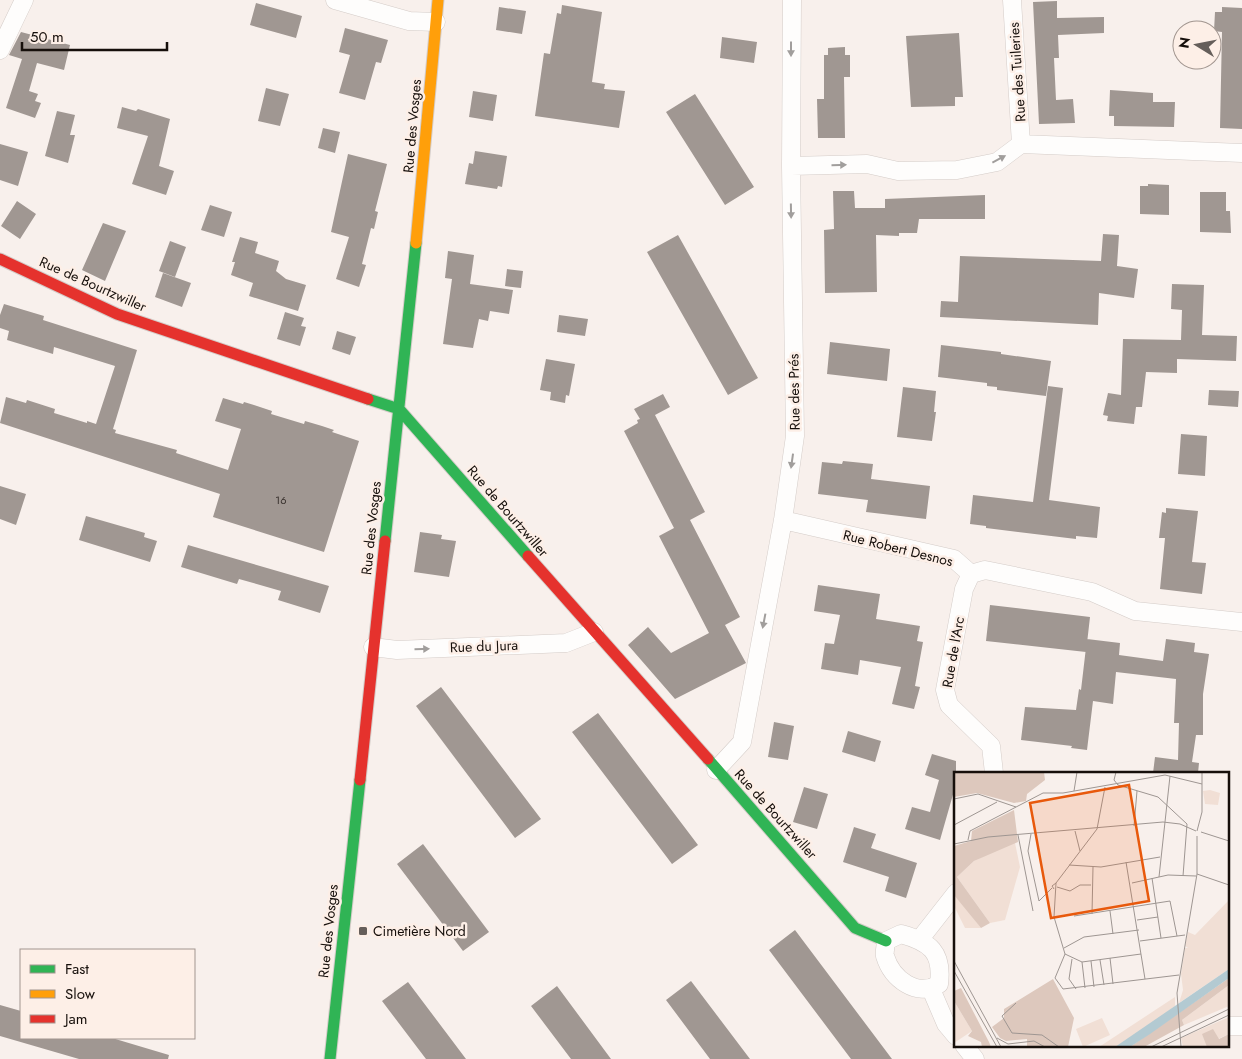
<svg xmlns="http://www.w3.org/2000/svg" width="1242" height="1059" font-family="Jost,sans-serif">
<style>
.building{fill:#a09792}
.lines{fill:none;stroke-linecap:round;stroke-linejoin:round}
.street-casing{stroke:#d4ccc8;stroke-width:19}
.fast-casing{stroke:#d4ccc8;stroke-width:13}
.slow-casing{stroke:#d4ccc8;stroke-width:13}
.jam-casing{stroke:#d4ccc8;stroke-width:13}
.street{stroke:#fefdfc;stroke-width:18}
.fast{stroke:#30b455;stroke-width:11}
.slow{stroke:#ff9f0a;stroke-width:11}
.jam{stroke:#e5322d;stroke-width:11}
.oneway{fill:#a19e9c}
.poi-dot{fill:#655e5a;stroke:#fdefe7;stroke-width:2}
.labels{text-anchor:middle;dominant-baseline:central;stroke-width:5;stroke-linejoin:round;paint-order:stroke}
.number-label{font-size:11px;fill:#38312d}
.street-label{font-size:14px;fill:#160f0b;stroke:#fdefe7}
.poi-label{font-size:14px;fill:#160f0b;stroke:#fdefe7;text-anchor:start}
.inset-road{fill:none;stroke:#9e9692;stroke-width:1}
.view{fill:#e8590c;fill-opacity:0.15;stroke:#e8590c;stroke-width:2.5}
.inset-edge{fill:none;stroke:#160f0b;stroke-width:2.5}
</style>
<rect width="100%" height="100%" fill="#f8f0ec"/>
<path class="building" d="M1057,1V18L1104,17V33L1058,35L1059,58H1054L1056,100L1073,99L1075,123L1039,124L1033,2Z
M256,3L302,16L296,38L250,25Z
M562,5L602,12L592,82L605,84L604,89L625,91L619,128L535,116L544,53L550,54L557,13L561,14Z
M499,7L526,11L522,34L496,30Z
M1222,7L1242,8V129L1220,128L1222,32L1214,31L1215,12H1222Z
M345,28L388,40L381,63L376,62L365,100L339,93L350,55L339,52Z
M21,32L70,45L64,70L37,63L29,91L38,94L35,101L41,103L35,118L6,108L22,59L9,55Z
M959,33L963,97H955V106L911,107L906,36Z
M722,37L757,42L754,63L720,58Z
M845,47V55H850V77H844L845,138H818L817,99H824V55H828V48Z
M266,88L289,94L280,126L258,121Z
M1110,90L1153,93V102H1175L1174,127L1114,126V116H1109Z
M473,91L497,95L493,121L469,117Z
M695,94L754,187L725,205L666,112Z
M122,107L136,111L138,109L170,119L159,166L174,171L166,195L132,184L148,136L117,128Z
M57,111L75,115L70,135H75L68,163L45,156Z
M323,128L340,132L335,153L318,148Z
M0,144L28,152L18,186L0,180Z
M475,151L507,156L502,187L498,186L497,189L465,184L469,163L473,164Z
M348,154L387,164L375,211L378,212L374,229L371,228L362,264L366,265L359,287L336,279L349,237L331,232Z
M1148,184L1169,185V215L1140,214V186H1148Z
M833,191H854L855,208H885V199L985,195V219H919L917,233H899V236L876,235L877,292L825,293L824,230L834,229Z
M1200,192H1226V211H1230L1231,233L1200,232Z
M17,201L36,214L20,239L1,226Z
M210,205L232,212L224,237L201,230Z
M103,223L126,231L105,281L82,270Z
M1103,234L1119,235L1117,266L1138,269L1134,298L1099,293L1098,325L940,317L941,301L958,302L960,256L1101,261Z
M678,235L758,378L728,395L647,252Z
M240,237L258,242L255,253L279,261L276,271L286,279L306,285L298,311L249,296L253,283L231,275L235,262H232Z
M170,241L186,247L175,277L159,271Z
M448,251L474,255L470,284L513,290L509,314L490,311L488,321L479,319L473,348L443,344L452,279L445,278Z
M507,269L523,271L521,288L505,286Z
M163,273L191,283L182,307L155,297Z
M1172,284L1204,285L1202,335L1237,336L1236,361L1177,359V373L1146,372L1142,407H1136L1134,424L1107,421L1108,416L1103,415L1108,393L1121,395L1123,339L1181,340L1182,310L1171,309Z
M4,304L44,316L43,320L137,350L113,429L116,430L115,433L177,450L176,453L228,470L241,429L215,421L223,398L243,404L244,402L254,405L272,411L271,414L304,424L305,421L322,426L334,430L332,432L359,441L324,552L213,517L220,494L0,423L6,397L26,403L27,400L55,409L54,413L87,423V421L96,424L115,366L54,347L53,354L7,340L9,331L0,328V315Z
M285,312L304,318L301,326L306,327L300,346L277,339Z
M559,315L588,319L585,336L557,332Z
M337,331L356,337L350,355L332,349Z
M830,342L890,349L887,381L827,374Z
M941,345L1001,352V354L1051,361L1046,396L997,390V387L987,386V383L938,377Z
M546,359L575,364L569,396L566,395L565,403L550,400L551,392L540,390Z
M1048,386L1063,388L1049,500L1100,507L1097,538L1076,536V539L986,528V526L970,524L973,495L1033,502Z
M903,387L936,391L934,412H936L932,441L897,437Z
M1209,390L1239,391L1238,407L1208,405Z
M663,394L670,407L655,415L705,512L690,520L740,617L725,625L746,663L675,699L628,645L648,627L671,653L709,633L659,536L674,528L624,431L638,423L637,420L640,419L634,409Z
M1181,434L1207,436L1205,476L1178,474Z
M843,461L873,464L871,479L930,486L926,519L866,512L868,500L818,494L822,462L842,464Z
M0,486L26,494L16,525L0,519Z
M1166,508L1198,511L1192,562L1206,563L1202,594L1160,589L1165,538H1159L1162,512L1166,513Z
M86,516L145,533L144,537L157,541L150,562L79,540Z
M420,532L442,535L441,539L456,541L449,577L414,572Z
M188,545L329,586L320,613L278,600L281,591L239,579L237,584L181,567Z
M818,585L880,594L876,619L920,626L917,641L923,642L915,686L920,687L914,709L892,704L901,667L860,660L858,675L821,669L825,643L834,644L840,615L814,611Z
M990,605L1090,617L1086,652L986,641Z
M1087,639L1120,643L1119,655L1163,661L1166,639L1195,643L1194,652L1209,654L1203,694V735H1196L1192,762L1199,763L1198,773H1153L1155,757L1178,760L1179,723H1174L1176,679L1116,672L1113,704L1093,701L1087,750L1071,748L1072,746L1021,740L1025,707L1076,710L1079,689L1081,690Z
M441,687L541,819L515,838L416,706Z
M598,713L698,845L672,864L572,732Z
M774,722L794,726L788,760L768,757Z
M848,731L881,741L875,762L842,752Z
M932,754L956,761V784L940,840L905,829L912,807L930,812L939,780L925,775Z
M804,787L828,794L817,829L793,822Z
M854,827L876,834L871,848L917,863L906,898L885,891L889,877L843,862Z
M423,844L489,932L463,951L397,864Z
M795,930L892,1059H851L769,950Z
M691,981L750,1059H710L666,1000Z
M408,982L466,1059H426L382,1001Z
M557,986L611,1059H571L531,1006Z
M0,1005L21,1011V1038H112L169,1055L168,1059H79L0,1036Z"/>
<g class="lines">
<g class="street-casing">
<path id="street" d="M335,0L409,21L436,22
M1012,0L1021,144
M0,50L24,0
M791,166L867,164L898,171L957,170L997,162L1021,144L1242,153
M783,520L954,559L971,574
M971,574L985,570L1092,592L1135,611L1242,622
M971,574L964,589L945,690L949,705L991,746L994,773
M373,647L397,650L566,643L594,632
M716,770L742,742L783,520L795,436L791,166L792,0
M901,934C930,942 943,952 939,984C917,998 892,979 885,956C884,952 886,945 886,941Z
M920,939L956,893
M931,989L946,1024L956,1036
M1228,1026H1242
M964,1045L975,1059"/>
</g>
<g class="fast-casing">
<path id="fast" d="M368,399L399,409L528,556
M385,541L416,243
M708,759L855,928L886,941
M330,1059L360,780"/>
</g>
<g class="slow-casing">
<path id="slow" d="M416,243L438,0"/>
</g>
<g class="jam-casing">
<path id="jam" d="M0,259L117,314L368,399
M528,556L708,759
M360,780L385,541"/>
</g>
<use href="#street" class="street"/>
<use href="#fast" class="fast"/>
<use href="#slow" class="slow"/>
<use href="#jam" class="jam"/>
</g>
<defs><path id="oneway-solid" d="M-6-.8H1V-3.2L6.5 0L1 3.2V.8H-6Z" transform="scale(1.25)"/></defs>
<g class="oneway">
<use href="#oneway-solid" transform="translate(791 49) rotate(90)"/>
<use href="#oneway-solid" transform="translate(999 159) rotate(-28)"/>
<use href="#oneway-solid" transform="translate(839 165) rotate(-1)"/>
<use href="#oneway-solid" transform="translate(791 211) rotate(89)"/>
<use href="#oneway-solid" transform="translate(792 461) rotate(98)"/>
<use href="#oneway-solid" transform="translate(764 621) rotate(101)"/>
<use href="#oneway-solid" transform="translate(422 649) rotate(-2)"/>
</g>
<rect class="poi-dot" x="358" y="926" width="10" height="10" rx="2.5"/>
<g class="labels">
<g class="number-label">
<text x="281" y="500">16</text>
</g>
<g class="street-label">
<text transform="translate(1017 72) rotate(-94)">Rue des Tuileries</text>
<text transform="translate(412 126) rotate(-85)">Rue des Vosges</text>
<text transform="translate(93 284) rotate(24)">Rue de Bourtzwiller</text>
<text transform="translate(794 392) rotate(-91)">Rue des Prés</text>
<text transform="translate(508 511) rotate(49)">Rue de Bourtzwiller</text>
<text transform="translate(371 528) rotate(-84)">Rue des Vosges</text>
<text transform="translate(898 548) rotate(14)">Rue Robert Desnos</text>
<text transform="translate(484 646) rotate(-2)">Rue du Jura</text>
<text transform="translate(953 652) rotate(-80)">Rue de l'Arc</text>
<text transform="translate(776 814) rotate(48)">Rue de Bourtzwiller</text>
<text transform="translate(328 931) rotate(-84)">Rue des Vosges</text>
</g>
<g class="poi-label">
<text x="373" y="931">Cimetière Nord</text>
</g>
</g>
<g transform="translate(954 772)">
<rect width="275" height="275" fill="#f8f0ec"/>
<path d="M256,18L266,21L264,33L251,32L249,19ZM55,71H61L66,95L51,148L36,151L3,105L20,89ZM0,123L6,128L27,156H11L0,134ZM275,128V197L225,231L229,218L227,202L231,176H234L231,174L234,160L241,163ZM275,213V234L230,253L228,248ZM221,225V234L185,261L161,275H145ZM0,229L18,259L0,271ZM275,245V262L253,272V275H229L227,266ZM148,246L156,263L129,275L122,257Z" fill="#f1dfd5"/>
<path d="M0,0H90L91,8L73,22L72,29L60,31L23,21L0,25ZM60,38L64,70L20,89L3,105L36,151L27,156L0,123V74L17,69L18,59ZM275,206V213L228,248L230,253L190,275H176ZM99,207L120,246L114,275H73V267L52,269L46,266L38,255L50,246V237ZM7,216L35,270L37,275H28L27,270L14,264L18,259L0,229V219ZM259,257L265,267L275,262V275H253L248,262Z" fill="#ddc8bd"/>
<path d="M275,197V206L196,262L176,275H161Z" fill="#b3cad2"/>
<path class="inset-road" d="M162,0L160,8L164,13L204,25L233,52L229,104M120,19L123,0M0,27L24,22L62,35M0,53L43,30M180,54L183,19M121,59L126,79M243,59L248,40V0M247,60L275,69M77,62L74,79L85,129L98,116M64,63L79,139M14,68L16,59L89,21H109L211,3L248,12M0,72L34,65L209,50L226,52L242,59M172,90L191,207M115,93L147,95L206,85M243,102L275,113M205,105L216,4M198,106L207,166M102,111L143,57L151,15M178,111L214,103L242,104M103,115L116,119L126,113H137M100,117L98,114L102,111L100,145L111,182L101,206L109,217L225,203M156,139L159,162M138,142L139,95M120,144L216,129L223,164M183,148L204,145M186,169L231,163M110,176L130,165L185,158M111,182L128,190L187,182M156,186L159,212M118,187L115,207L122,217M146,188L150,213M0,189L47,275M137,189L140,215M128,190L131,216M0,199L43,275M62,231L48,244L58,261L88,263L105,275M43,266L54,272L80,269L91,275M197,275L275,237M207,275L275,243M227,275L223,221L243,102V64"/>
<path class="view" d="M175,13L195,129L97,146L76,31Z"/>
<rect width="275" height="275" class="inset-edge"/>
</g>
<rect x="20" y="949" width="175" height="90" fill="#fdefe7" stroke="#a1958f"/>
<rect x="30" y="965" width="25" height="8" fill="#30b455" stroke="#a1958f"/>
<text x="65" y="974" font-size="15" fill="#160f0b">Fast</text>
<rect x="30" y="990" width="25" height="8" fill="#ff9f0a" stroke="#a1958f"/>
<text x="65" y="999" font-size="15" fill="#160f0b">Slow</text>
<rect x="30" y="1015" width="25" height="8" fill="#e5322d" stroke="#a1958f"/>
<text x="65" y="1024" font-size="15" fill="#160f0b">Jam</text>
<g transform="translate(1197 45) rotate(280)"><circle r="24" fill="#fdefe7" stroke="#a1958f"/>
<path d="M0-4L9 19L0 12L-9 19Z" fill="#655e5a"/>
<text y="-8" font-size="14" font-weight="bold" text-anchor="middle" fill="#160f0b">N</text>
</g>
<path d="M22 42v8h145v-8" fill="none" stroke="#160f0b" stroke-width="2.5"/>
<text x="30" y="42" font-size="15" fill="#160f0b" stroke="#fdefe7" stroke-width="4" paint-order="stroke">50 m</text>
</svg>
